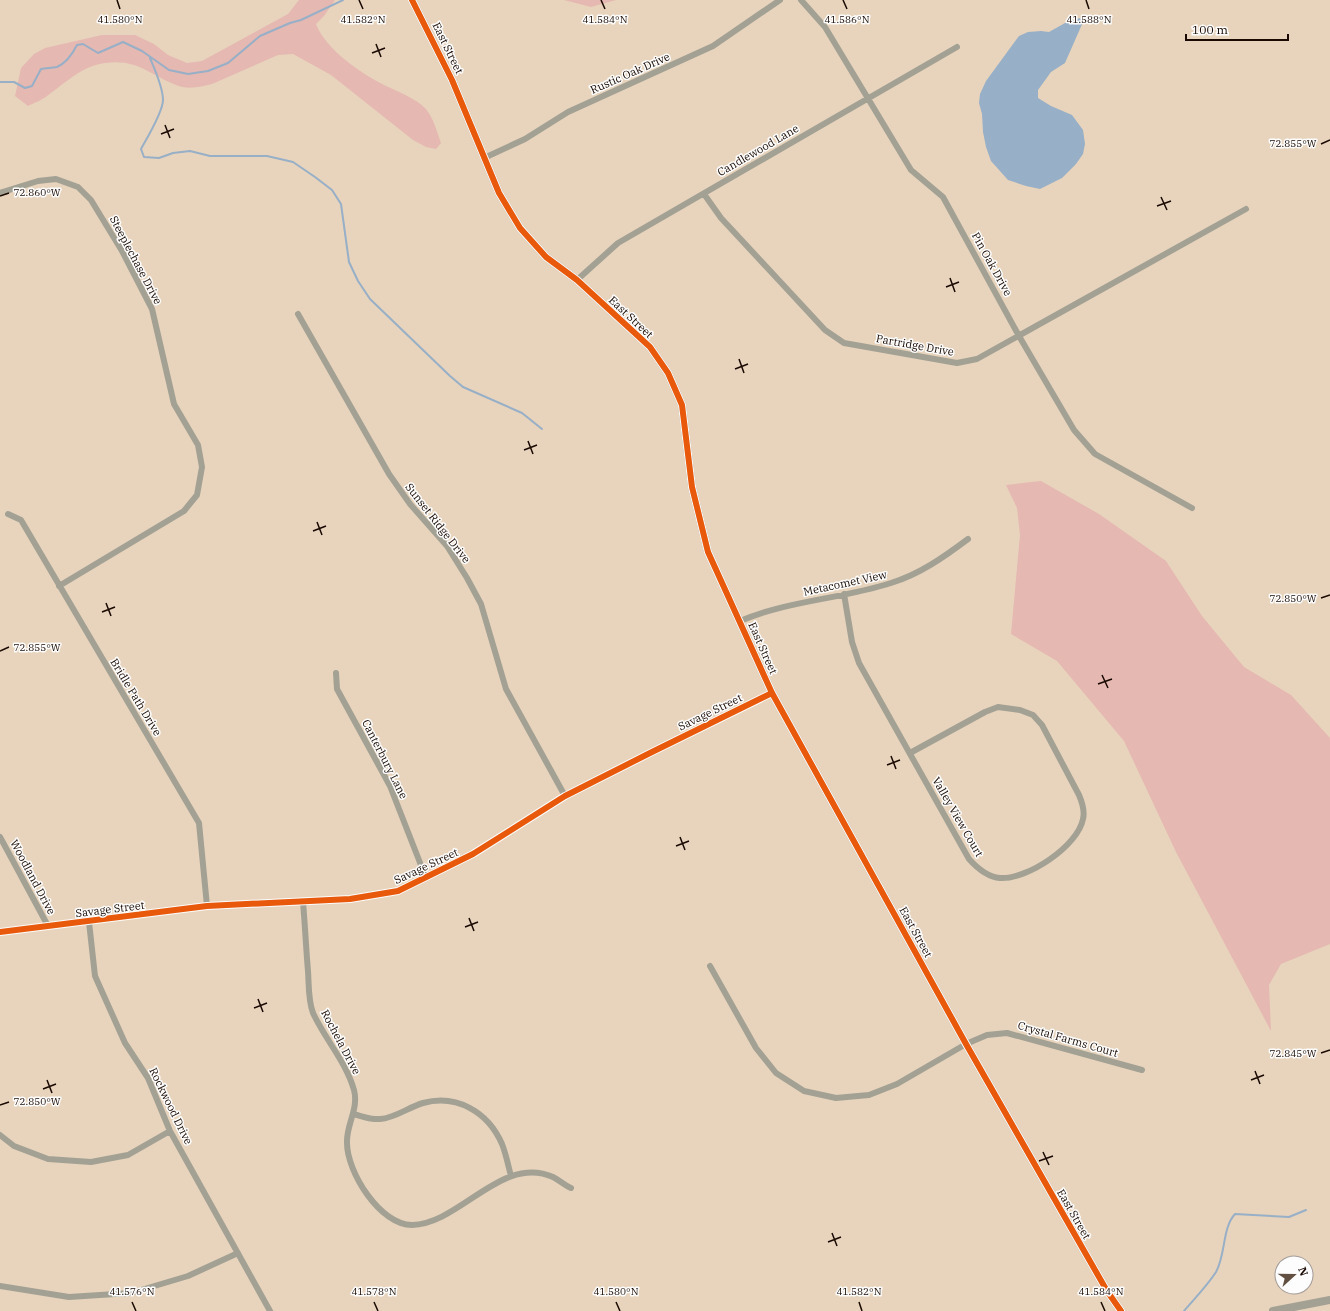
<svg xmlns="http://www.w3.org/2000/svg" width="1330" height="1311" font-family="'IBM Plex Serif',serif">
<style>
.green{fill:#e5b8b2}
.water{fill:#97afc7}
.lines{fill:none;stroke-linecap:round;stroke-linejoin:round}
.stream{stroke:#97afc7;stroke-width:2}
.minor{stroke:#a3a194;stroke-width:6}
.tertiary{stroke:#a3a194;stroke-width:8}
.cycleway-casing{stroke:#fdfdfd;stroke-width:8}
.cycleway{stroke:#e8590c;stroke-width:6}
.ticks{fill:none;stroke:#190900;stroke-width:1.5}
.labels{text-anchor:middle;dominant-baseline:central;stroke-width:3;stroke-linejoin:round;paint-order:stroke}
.street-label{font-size:11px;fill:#190900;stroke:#fdfdfd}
.ticks-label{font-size:10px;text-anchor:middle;fill:#190900;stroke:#fdfdfd;stroke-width:3;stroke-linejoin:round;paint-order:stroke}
</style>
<rect width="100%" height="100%" fill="#e8d4bc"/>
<path class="green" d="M299,0H335L324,16L316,24C326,50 362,74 386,86C399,92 417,99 426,109C434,119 437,132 441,143L436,149L426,147L413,140L331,75L293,54L278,55L212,84C201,87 187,90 176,85C148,74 138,59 105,63C82,66 65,83 47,96C42,100 34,103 28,106L15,96L21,68L34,54L45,48L102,35H135L154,44L168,55L187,63L202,61L288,14Z
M564,0H616L591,7Z
M1041,481L1099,514L1166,561L1202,616L1244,667L1291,695L1330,738V944L1281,964L1269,985L1271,1031L1176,852L1124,741L1057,661L1011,634L1020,535L1017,508L1006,485Z"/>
<path class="water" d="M1080,18L1083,22L1065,63L1051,72L1038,90V98L1051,106L1072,115L1083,130L1085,144L1083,154L1076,164L1062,178L1040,189L1026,186L1008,180L991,161L986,147L983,132L982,114L979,103L980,94L986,81L1019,36L1028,32L1041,31L1049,32L1065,23Z"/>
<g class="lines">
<path class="stream" d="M150,58C155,70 163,87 163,100C163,112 147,138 141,149L144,157L159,158L173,153L190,151L210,156H267L293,162L315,177L332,190L341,204L349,262L358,281L370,299L450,376L463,387L522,413L542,429
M0,82H14L25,88L32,86L41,69C46,68 52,68 57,67C66,63 73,53 77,45L83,44L98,53L123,42L142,51L169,70L188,74L208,71L228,63L260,36L290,23L301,20L343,0
M1184,1311C1195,1298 1207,1286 1216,1272C1226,1254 1222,1228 1235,1214L1289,1217L1306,1210"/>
<path class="minor" d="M801,0L825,27L911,170L943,197L1019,336L1074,430L1095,454L1192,508
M484,158L525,139L568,112L713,46L780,0
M0,193L38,181L56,179L78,187L91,200L122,251L152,309L174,404L198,445L202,467L197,495L184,511L59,586
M704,194L721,218L825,330L844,343L957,363L977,359L1246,209
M577,280L618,243L957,47
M298,314L389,474L410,504L447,546L467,578L481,604L506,689L565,796
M8,514L21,520L199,823L207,906
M844,594L852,642L859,663L969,859C977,868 988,877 1000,878C1027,880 1078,846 1083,819C1085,811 1082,802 1079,795L1042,725L1033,715L1020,710L998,707L985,712L910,753
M740,621C790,600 841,599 891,583C920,574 944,557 968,539
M336,673L337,689L390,786L426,878
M0,837L48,926
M303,902C305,925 306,948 308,971C309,985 308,1000 313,1013C325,1039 346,1062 354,1090C359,1109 346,1125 347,1143C347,1172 380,1225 412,1225C460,1224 502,1154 553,1177C559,1180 564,1185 571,1188
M89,922L95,976L125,1043L148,1078L170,1131L270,1311
M0,932L207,906L350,899L398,891L473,854L565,796L652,752L772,693
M710,966L756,1048L776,1073L804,1091L836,1098L869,1095L897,1084L966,1044L987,1035L1007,1033L1142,1070
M353,1114C362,1116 371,1120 380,1119C395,1118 409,1107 423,1103C457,1094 488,1112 502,1144C506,1154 508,1165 511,1176
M0,1135L14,1146L48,1159L91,1162L128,1155L170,1131
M0,1286L69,1297L131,1293L188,1276L238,1253"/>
<path class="tertiary" d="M412,0L452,80L499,193L520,228L546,257L577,280L650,347L668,373L682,405L692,487L708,552L772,693L966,1044L1107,1291L1121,1311
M1273,1311L1330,1300"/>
<g class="cycleway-casing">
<path id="cycleway" d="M412,0L452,80L499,193L520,228L546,257L577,280L650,347L668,373L682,405L692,487L708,552L772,693L966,1044L1107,1291L1121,1311
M0,932L207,906L350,899L398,891L473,854L565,796L652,752L772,693"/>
</g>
<use href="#cycleway" class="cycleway"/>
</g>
<path class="ticks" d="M117,0L120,9M359,0L363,9M601,0L605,9M843,0L847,9M1086,0L1089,9M376,44L381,57M372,53L385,48M165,125L170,138M161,134L174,129M1321,144L1330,140M0,196L9,193M1161,197L1167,210M1157,206L1171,201M950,278L955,292M946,287L959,282M739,359L744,373M735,369L748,364M528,441L533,454M524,450L537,445M317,522L322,535M313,531L326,526M1321,598L1330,595M106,603L111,616M102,612L115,607M0,651L9,647M1102,675L1108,688M1098,684L1112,679M891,756L896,769M887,765L900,760M680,837L685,850M676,846L689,841M469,918L474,931M465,927L478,922M258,999L263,1012M254,1008L267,1003M1321,1053L1330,1050M1255,1071L1260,1084M47,1080L52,1093M1251,1080L1264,1075M43,1089L56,1084M0,1105L9,1102M1043,1152L1049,1165M1039,1161L1053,1156M832,1233L837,1246M828,1242L841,1237M132,1302L136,1311M374,1302L378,1311M616,1302L620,1311M859,1302L862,1311M1101,1302L1105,1311"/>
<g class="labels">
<g class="street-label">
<text transform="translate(448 48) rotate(64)">East Street</text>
<text transform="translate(630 73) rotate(-24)">Rustic Oak Drive</text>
<text transform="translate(758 150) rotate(-30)">Candlewood Lane</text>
<text transform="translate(136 260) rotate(62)">Steeplechase Drive</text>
<text transform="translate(992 264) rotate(61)">Pin Oak Drive</text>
<text transform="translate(631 317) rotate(43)">East Street</text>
<text transform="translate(915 345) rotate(10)">Partridge Drive</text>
<text transform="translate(438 523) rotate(52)">Sunset Ridge Drive</text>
<text transform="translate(845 583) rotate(-12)">Metacomet View</text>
<text transform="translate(763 648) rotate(66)">East Street</text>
<text transform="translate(136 697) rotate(59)">Bridle Path Drive</text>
<text transform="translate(710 712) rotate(-26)">Savage Street</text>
<text transform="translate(385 759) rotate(63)">Canterbury Lane</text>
<text transform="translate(958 817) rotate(60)">Valley View Court</text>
<text transform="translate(426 866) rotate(-25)">Savage Street</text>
<text transform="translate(33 877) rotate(62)">Woodland Drive</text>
<text transform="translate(110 909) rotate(-7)">Savage Street</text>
<text transform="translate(916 932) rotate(61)">East Street</text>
<text transform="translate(1068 1039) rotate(16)">Crystal Farms Court</text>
<text transform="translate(341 1042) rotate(62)">Rochela Drive</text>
<text transform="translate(171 1106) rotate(64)">Rockwood Drive</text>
<text transform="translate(1074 1214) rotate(60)">East Street</text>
</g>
</g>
<g class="ticks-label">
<text x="120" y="23">41.580°N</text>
<text x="363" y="23">41.582°N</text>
<text x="605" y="23">41.584°N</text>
<text x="847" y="23">41.586°N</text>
<text x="1089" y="23">41.588°N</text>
<text x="1293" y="147">72.855°W</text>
<text x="37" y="196">72.860°W</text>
<text x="1293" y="602">72.850°W</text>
<text x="37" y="651">72.855°W</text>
<text x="1293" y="1057">72.845°W</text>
<text x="37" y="1105">72.850°W</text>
<text x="132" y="1295">41.576°N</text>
<text x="374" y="1295">41.578°N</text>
<text x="616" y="1295">41.580°N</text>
<text x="859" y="1295">41.582°N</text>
<text x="1101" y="1295">41.584°N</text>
</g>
<g transform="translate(1294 1275) rotate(69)"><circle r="19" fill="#fdfdfd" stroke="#a29b98"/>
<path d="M0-3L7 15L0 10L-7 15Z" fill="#615042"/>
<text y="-6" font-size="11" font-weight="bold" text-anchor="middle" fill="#190900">N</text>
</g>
<path d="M1186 34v6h102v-6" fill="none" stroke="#190900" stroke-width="2"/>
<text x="1192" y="34" font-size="12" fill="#190900" stroke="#fdfdfd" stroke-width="3" paint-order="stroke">100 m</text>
</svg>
